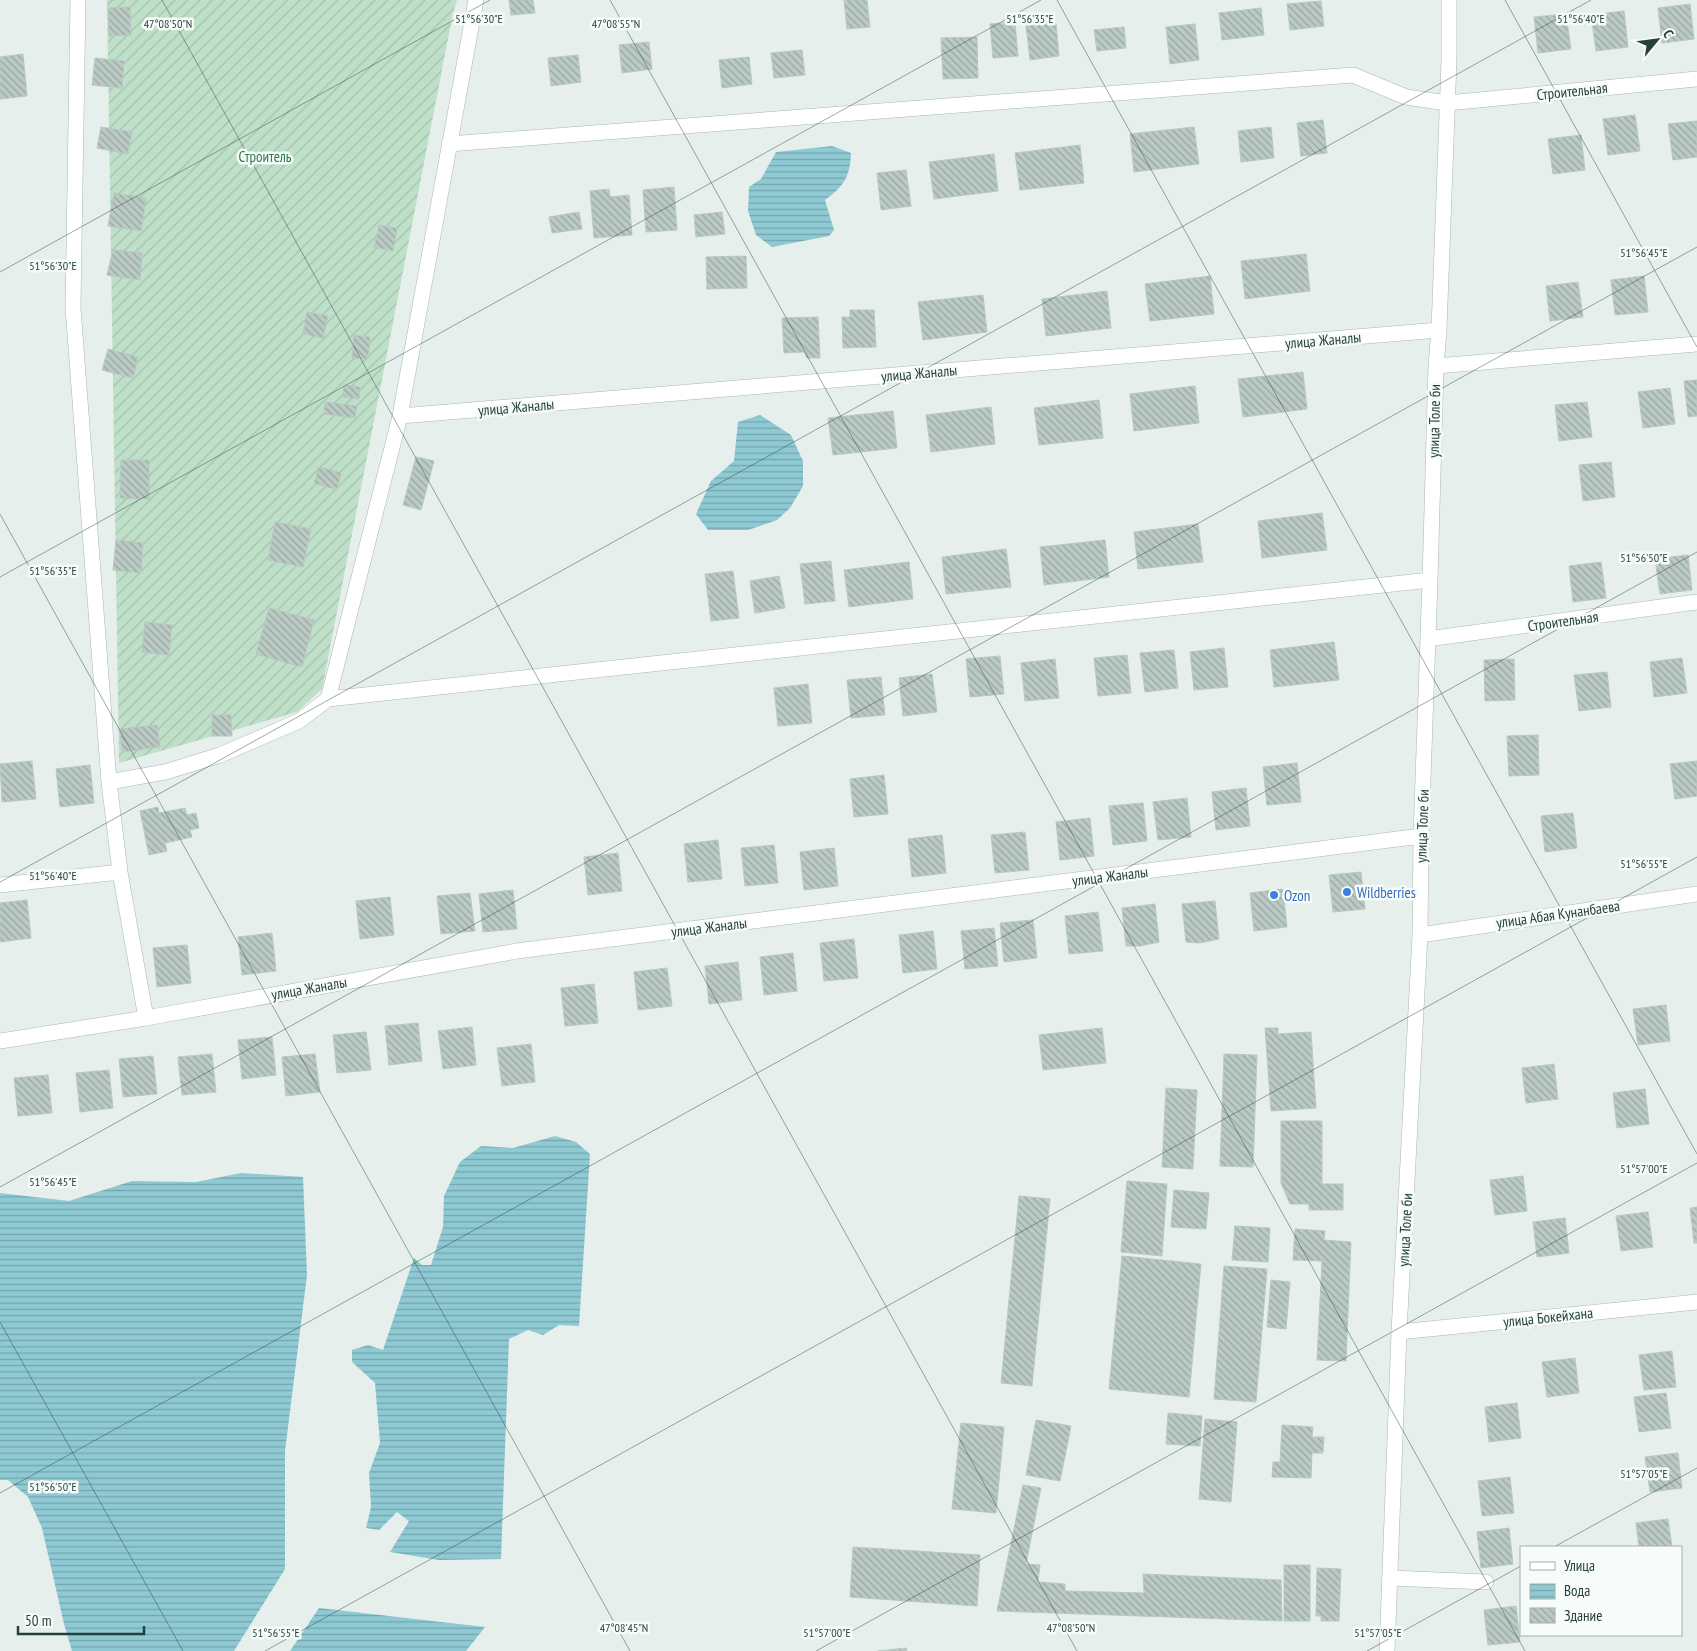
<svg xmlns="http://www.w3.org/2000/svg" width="1697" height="1651" font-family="'PT Sans Narrow',sans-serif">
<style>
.garden{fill:url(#garden-furrows)}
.water{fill:url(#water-rules)}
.building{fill:url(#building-back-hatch);stroke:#b8c9c2}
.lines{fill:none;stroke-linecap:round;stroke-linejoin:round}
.minor-casing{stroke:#a8b8b2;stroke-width:16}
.tertiary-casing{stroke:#a8b8b2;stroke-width:16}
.minor{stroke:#fff;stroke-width:15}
.tertiary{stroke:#fff;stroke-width:15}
.ticks{fill:none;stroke:#24423a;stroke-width:1;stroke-opacity:0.45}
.shop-dot{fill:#3f7fe0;stroke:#f7fbf9;stroke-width:2}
.labels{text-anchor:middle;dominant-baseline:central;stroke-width:5;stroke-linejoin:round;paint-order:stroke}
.street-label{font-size:15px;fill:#24423a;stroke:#f7fbf9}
.park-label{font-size:15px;fill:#2d7a4b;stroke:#f7fbf9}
.shop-label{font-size:15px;fill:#366cbe;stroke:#f7fbf9;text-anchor:start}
.ticks-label{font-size:12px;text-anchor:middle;fill:#24423a;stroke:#f7fbf9;stroke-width:5;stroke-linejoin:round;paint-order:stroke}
</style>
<defs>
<pattern id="garden-furrows" width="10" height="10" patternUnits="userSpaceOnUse" patternTransform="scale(1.25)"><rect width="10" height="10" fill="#bfe0c8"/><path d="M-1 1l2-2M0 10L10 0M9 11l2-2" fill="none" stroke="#a4c1ad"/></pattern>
<pattern id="water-rules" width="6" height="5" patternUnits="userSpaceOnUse" patternTransform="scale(1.25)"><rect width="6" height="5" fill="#8ec9d4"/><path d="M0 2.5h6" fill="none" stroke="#74a5ad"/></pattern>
<pattern id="building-back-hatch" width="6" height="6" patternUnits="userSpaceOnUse" patternTransform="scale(1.25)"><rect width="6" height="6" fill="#bbcac4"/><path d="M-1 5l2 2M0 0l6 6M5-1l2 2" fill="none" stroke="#98a6a0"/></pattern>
</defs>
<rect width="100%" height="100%" fill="#e6efeb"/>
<path class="garden" d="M107,0H457L453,13L322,689L297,712L119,763Z"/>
<path class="water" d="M832,146L851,153C850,177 844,186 825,200L834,230L829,236L772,247L756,235L748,211L749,187L761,179L776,152Z
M760,415L791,435L803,461V486L790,508L777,520L748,530H708L696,514L711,481L734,461L738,422Z
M555,1136L576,1142L590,1154L579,1326L559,1325L543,1335L528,1330L509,1339L501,1559L439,1560L390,1552L409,1521L397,1512L379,1530L366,1528L371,1507L369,1473L380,1443L375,1383L352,1362V1350L368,1345L383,1350L414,1258L422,1265H431L443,1227L444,1196L460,1162L481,1146L513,1148Z
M241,1173L303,1177L307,1275L285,1451V1569L234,1651H72L64,1624L42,1528L28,1497L8,1480H0V1193L69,1201L132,1181L196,1182Z
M319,1608L485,1627L466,1651H290Z"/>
<path class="building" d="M509,0H533L535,13L511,15Z
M844,0H867L870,27L847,29Z
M1321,1L1324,26L1290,30L1287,4Z
M1690,4L1694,39L1662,43L1658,8Z
M130,7L131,35L109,36L108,8Z
M1261,8L1264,35L1222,40L1219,13Z
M1624,11L1628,47L1596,51L1591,15Z
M1566,14L1571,49L1538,53L1534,17Z
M1015,22L1018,56L993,58L990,24Z
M1056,23L1059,56L1030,60L1026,26Z
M1195,24L1199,60L1170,64L1166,27Z
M1124,27L1126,48L1097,51L1094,30Z
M977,37L978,78L943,79L941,38Z
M649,42L652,69L622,73L619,45Z
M802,50L805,75L774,78L771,53Z
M23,54L27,96L0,99V57Z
M578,55L581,82L551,86L548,58Z
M749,57L752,84L722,88L719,60Z
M95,58L124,61L122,88L92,85Z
M1635,115L1640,151L1608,155L1603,119Z
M1323,120L1327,153L1301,156L1297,123Z
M1697,121V157L1673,160L1668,124Z
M101,127L132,132L128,154L97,148Z
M1194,127L1199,164L1134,172L1130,134Z
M1271,127L1274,158L1241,162L1238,131Z
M1581,135L1585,170L1553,174L1548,139Z
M1080,145L1084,183L1020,190L1015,153Z
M994,154L998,191L934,199L929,162Z
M906,170L911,206L881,210L877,173Z
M674,187L677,230L646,232L643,190Z
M609,189L610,197L629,195L632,235L594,238L590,191Z
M114,193L146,198L141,231L108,226Z
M579,212L582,229L552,233L549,217Z
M722,212L725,234L696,237L694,215Z
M379,225L397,228L393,251L374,247Z
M113,250L142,253L140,280L107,275Z
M1306,254L1310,291L1245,299L1241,261Z
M746,256L747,288L707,289L706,257Z
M1210,276L1214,314L1150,321L1145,284Z
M1644,276L1648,312L1615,315L1611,280Z
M1578,282L1583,317L1550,321L1546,286Z
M1107,291L1111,328L1046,336L1042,299Z
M983,295L987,332L923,340L918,302Z
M850,310H874L876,347L843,348L842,317H850Z
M307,312L328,316L323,338L303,334Z
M818,317L820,358H807L804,352L784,353L782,318Z
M354,335L370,337L368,359L352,358Z
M108,349L138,357L133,378L102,370Z
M1303,372L1307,409L1243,417L1238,379Z
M1697,380V416L1688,417L1684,381Z
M344,385L360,387L359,399L343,397Z
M1195,386L1199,423L1134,431L1130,394Z
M1670,388L1675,424L1643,428L1638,392Z
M1099,400L1103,438L1039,445L1034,408Z
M325,402L357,406L355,418L324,414Z
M1587,402L1592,437L1559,441L1555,405Z
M991,407L995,444L931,452L926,415Z
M893,411L897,448L833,455L828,418Z
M416,457L434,461L421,510L403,505Z
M121,460H149V499L120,498Z
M1611,462L1615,497L1583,501L1579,465Z
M319,467L341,473L337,490L314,483Z
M1322,513L1327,550L1262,558L1258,521Z
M275,522L311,529L303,567L268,560Z
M1198,524L1203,562L1138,569L1134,532Z
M116,540L143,543L141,573L113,570Z
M1105,540L1109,577L1044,585L1040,547Z
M1006,549L1011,587L946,594L942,557Z
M1688,555L1692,590L1660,594L1655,559Z
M831,561L835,601L805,604L800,564Z
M909,562L913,599L849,607L844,570Z
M1601,562L1606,598L1573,602L1569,566Z
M733,571L739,618L711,621L705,574Z
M779,576L785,608L755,613L750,581Z
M269,608L314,620L302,667L256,654Z
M145,622L172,625L169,655L142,652Z
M1334,642L1339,680L1274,687L1270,650Z
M1224,648L1228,687L1194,690L1190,652Z
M1174,650L1178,688L1145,692L1140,653Z
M1127,655L1131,693L1098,696L1094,658Z
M1000,656L1004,694L970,697L966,659Z
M1682,658L1687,693L1654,697L1650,662Z
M1055,659L1059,698L1025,701L1021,663Z
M1514,659L1515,700L1485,701L1484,660Z
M1607,672L1611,707L1579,711L1574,675Z
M932,674L937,712L903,716L899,678Z
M881,677L885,715L851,718L847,680Z
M808,684L812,723L778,726L774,688Z
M212,715H231L232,736H212Z
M157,725L160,747L122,752L120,729Z
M1538,735L1539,775L1509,776L1507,736Z
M32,761L36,799L2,802L0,764Z
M1697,761V796L1675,799L1670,764Z
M1297,763L1301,802L1267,805L1263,767Z
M90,765L94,803L60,807L56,769Z
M884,775L888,814L854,817L850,779Z
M1246,788L1250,826L1216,830L1212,792Z
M1187,798L1191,837L1158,840L1153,802Z
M1143,803L1147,841L1113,845L1109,806Z
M158,807L159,813L185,808L187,815L196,813L199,828L190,830L192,837L165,843L167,851L149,855L140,811Z
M1573,813L1577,848L1545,852L1541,816Z
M1090,818L1094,856L1060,860L1056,822Z
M1025,832L1029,870L995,873L991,835Z
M942,835L946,873L912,877L908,839Z
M718,840L722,879L688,882L684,844Z
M774,845L778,883L745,886L741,848Z
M834,848L838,886L804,890L800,852Z
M618,853L622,891L588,895L584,857Z
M1361,872L1365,909L1333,912L1329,875Z
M1283,889L1287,927L1254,931L1250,893Z
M513,890L517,929L483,932L479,894Z
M470,893L475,931L441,934L437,896Z
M390,897L394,935L360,939L356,901Z
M27,900L31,938L0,942V903Z
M1215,901L1219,939L1200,943L1186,942L1182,904Z
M1155,904L1159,942L1140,946H1126L1122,908Z
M1098,912L1103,951L1069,954L1065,916Z
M1033,920L1037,958L1004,962L1000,923Z
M994,928L998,966L965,969L961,931Z
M933,931L937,969L903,973L899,935Z
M272,933L276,971L242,975L238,937Z
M854,939L858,978L824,981L820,943Z
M187,945L191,983L157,987L153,948Z
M793,953L797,991L764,995L760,957Z
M738,962L742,1000L709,1004L705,966Z
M667,968L672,1006L638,1010L634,972Z
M594,984L598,1023L565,1026L561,988Z
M1666,1005L1670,1041L1638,1045L1633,1009Z
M418,1023L422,1061L389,1065L385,1026Z
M472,1027L476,1065L443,1069L438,1031Z
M1102,1028L1106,1063L1043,1070L1039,1035Z
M1265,1028H1278V1034L1311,1032L1316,1108L1271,1111Z
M366,1032L371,1070L337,1073L333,1035Z
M272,1037L276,1075L242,1079L238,1040Z
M531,1044L535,1082L502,1086L497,1048Z
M212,1054L216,1092L182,1095L178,1057Z
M315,1054L320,1092L286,1096L282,1057Z
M1224,1054L1257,1055L1253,1167L1220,1166Z
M153,1056L157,1094L123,1097L119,1059Z
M1554,1064L1558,1099L1526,1103L1522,1068Z
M109,1070L113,1108L80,1112L76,1073Z
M48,1075L52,1113L18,1116L14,1078Z
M1166,1088L1197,1090L1193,1169L1162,1167Z
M1645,1089L1649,1124L1617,1128L1613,1093Z
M1281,1121H1322V1184H1343V1210H1309V1204H1290L1281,1183Z
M1523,1176L1527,1211L1495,1215L1490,1180Z
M1127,1181L1167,1184L1162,1256L1121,1252Z
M1174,1190L1209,1193L1206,1229L1171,1227Z
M1019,1196L1050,1199L1032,1386L1001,1383Z
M1697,1207V1243H1694L1690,1208Z
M1648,1212L1653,1247L1621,1251L1616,1216Z
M1565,1218L1569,1253L1537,1257L1533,1222Z
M1235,1226L1270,1228L1268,1262L1232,1260Z
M1295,1229L1325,1231L1324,1240L1351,1242L1346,1361L1317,1360L1322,1261L1293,1260Z
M1122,1256L1201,1264L1189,1397L1109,1389Z
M1224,1266L1267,1269L1256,1402L1214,1399Z
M1271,1280L1290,1282L1286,1329L1267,1327Z
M1672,1351L1676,1387L1644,1390L1639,1355Z
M1575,1358L1579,1393L1547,1397L1542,1362Z
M1666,1393L1671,1428L1639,1432L1634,1397Z
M1517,1403L1521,1438L1489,1442L1485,1407Z
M1168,1413L1202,1416L1200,1446L1166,1444Z
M1205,1419L1237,1422L1231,1502L1199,1499Z
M1036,1420L1071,1426L1060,1481L1026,1475Z
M961,1423L1004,1427L996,1513L952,1509Z
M1282,1425L1313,1427L1312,1437H1324L1323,1453H1312L1311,1478L1272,1477L1273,1462H1280Z
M1678,1453L1682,1488L1650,1492L1645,1457Z
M1510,1477L1514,1513L1482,1516L1478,1481Z
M1023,1485L1041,1488L1026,1564L1040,1565L1038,1582L1065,1584V1591L1144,1593L1143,1574L1281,1580L1282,1621L997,1611Z
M1668,1519L1672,1547H1639L1636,1523Z
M1509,1528L1513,1564L1481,1568L1477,1532Z
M853,1547L980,1555L977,1606L850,1597Z
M1284,1565H1310V1621H1284Z
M1317,1568L1341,1569L1339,1621H1321V1616H1316Z
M1516,1606L1520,1642L1488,1645L1484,1610Z
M906,1648L907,1651H878Z"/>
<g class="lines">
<g class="minor-casing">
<path id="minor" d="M78,0L73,308L109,782L120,872L146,1018
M449,144L1353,75L1406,97L1447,103L1697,79
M1436,366L1697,344
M400,416L1439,330
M1428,639L1697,602
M328,699L1430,580
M109,782L165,772L220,755L299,721L328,699L400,416L476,0
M1421,836L1430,580L1436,366L1439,330L1449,60V0
M0,885L120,872
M1399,1332L1697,1302
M1390,1578L1486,1582"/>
</g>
<g class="tertiary-casing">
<path id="tertiary" d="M1420,935L1697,894
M0,1041L146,1018L517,951L1421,836L1420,935L1399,1332L1387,1651"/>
</g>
<use href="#minor" class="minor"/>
<use href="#tertiary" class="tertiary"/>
</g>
<path class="ticks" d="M162,0L1077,1651M610,0L1525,1651M1057,0L1697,1154M1505,0L1697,347M0,272L490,0M0,514L630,1651M0,577L1041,0M0,882L1591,0M0,1187L1697,247M0,1322L183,1651M0,1493L1697,552M1554,1547L1697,1468M265,1651L1697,857M816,1651L1697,1163M1367,1651L1521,1566"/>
<g class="shop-dot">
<circle cx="1347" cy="892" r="5"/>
<circle cx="1274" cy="895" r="5"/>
</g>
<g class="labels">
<g class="street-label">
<text transform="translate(1572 91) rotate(-6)">Строительная</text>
<text transform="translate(1323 340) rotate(-5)">улица Жаналы</text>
<text transform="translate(919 373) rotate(-5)">улица Жаналы</text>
<text transform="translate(516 407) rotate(-5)">улица Жаналы</text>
<text transform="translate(1434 421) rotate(-89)">улица Толе би</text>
<text transform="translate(1563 621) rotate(-8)">Строительная</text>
<text transform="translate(1422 826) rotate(-88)">улица Толе би</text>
<text transform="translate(1110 876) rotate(-7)">улица Жаналы</text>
<text transform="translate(1558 914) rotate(-8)">улица Абая Кунанбаева</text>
<text transform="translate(709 927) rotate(-7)">улица Жаналы</text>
<text transform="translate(309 988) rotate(-10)">улица Жаналы</text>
<text transform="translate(1405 1230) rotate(-87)">улица Толе би</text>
<text transform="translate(1548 1317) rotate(-6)">улица Бокейхана</text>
</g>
<g class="park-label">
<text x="265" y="156">Строитель</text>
</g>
<g class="shop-label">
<text x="1357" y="892">Wildberries</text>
<text x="1284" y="895">Ozon</text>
</g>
</g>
<g class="ticks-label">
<text x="479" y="23">51°56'30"E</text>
<text x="1030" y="23">51°56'35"E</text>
<text x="1581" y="23">51°56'40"E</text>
<text x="168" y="28">47°08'50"N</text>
<text x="616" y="28">47°08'55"N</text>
<text x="1644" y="257">51°56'45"E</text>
<text x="53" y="270">51°56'30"E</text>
<text x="1644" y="562">51°56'50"E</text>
<text x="53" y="575">51°56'35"E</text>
<text x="1644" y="868">51°56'55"E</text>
<text x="53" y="880">51°56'40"E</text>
<text x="1644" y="1173">51°57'00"E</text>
<text x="53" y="1186">51°56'45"E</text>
<text x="1644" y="1478">51°57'05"E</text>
<text x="53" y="1491">51°56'50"E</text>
<text x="624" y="1632">47°08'45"N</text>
<text x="1071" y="1632">47°08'50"N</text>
<text x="276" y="1637">51°56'55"E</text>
<text x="827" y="1637">51°57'00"E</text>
<text x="1378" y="1637">51°57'05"E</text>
</g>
<rect x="1520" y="1546" width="162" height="90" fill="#f7fbf9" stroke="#a3b1ad"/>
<rect x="1530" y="1562" width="25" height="8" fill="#ffffff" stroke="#a3b1ad"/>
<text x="1564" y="1571" font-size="15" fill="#24423a">Улица</text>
<rect x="1530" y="1584" width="25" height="15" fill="url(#water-rules)" stroke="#a3b1ad"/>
<text x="1564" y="1596" font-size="15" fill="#24423a">Вода</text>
<rect x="1530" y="1608" width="25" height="15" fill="url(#building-back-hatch)" stroke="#a3b1ad"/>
<text x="1564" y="1621" font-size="15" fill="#24423a">Здание</text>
<g transform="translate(1657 40) rotate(61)" stroke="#f7fbf9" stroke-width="4" paint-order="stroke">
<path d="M0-4L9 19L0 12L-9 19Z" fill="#24423a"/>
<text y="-8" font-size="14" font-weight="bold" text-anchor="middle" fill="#24423a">С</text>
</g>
<path d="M18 1626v8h126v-8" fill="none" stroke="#24423a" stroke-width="2.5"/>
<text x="25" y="1626" font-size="15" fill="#24423a" stroke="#f7fbf9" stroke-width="4" paint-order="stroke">50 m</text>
</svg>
